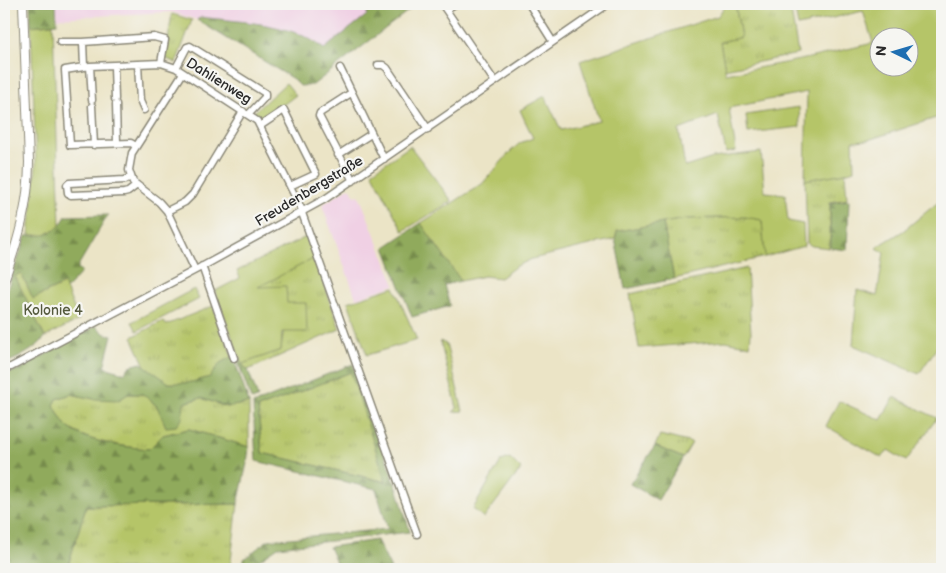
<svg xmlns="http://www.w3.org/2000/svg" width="946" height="573" font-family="'Balsamiq Sans',sans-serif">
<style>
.built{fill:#f0d0e4}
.grass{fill:url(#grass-tufts);stroke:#707849}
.forest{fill:url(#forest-firs);stroke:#5e6a44;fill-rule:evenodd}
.garden{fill:#b5c567;stroke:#707849;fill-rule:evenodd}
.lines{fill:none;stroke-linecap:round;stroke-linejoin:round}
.minor-casing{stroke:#8b8878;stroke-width:9}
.major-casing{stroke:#8b8878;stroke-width:10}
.minor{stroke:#fff;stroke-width:6}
.major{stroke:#fff;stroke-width:8}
.labels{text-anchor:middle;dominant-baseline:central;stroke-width:4.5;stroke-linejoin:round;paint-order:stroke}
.street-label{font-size:14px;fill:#2b2b2b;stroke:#f6f6f2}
.park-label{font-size:14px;fill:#54593d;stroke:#f6f6f2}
</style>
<defs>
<pattern id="grass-tufts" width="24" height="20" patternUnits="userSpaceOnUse" patternTransform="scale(1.25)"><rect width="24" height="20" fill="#b5c567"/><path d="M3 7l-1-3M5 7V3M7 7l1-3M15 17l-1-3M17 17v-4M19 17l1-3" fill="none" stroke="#9ca95a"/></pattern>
<pattern id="forest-firs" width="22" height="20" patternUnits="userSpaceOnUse" patternTransform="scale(1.25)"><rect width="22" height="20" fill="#90aa5c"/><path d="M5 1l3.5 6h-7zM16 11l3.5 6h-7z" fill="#768b4c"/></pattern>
</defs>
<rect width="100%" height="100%" fill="#f6f6f2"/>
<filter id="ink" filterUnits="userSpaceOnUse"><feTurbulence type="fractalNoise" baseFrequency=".02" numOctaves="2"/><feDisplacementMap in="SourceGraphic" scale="10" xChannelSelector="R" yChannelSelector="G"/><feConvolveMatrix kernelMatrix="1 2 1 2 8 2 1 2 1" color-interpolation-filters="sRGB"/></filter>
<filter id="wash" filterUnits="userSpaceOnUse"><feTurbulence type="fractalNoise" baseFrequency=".0096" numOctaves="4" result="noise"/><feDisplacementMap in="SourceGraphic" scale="20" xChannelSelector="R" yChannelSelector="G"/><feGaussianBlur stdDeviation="1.12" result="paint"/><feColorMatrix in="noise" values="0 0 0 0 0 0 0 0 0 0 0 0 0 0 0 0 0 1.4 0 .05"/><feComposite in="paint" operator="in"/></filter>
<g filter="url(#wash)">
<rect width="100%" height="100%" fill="#ebe4c6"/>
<path class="built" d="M56,4H370L367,8V15L324,49L315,41L286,29L200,17L197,20L172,12L58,18Z
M350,187L355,196L359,195L395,285L356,298L322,205Z"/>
<path class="grass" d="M735,4H790L798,54L725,69L720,42L741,37Z
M172,14L192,20L176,63L165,58Z
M286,83L296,95L262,121L254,112Z
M845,173L847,199L830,202V248L812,246L807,243L805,180Z
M745,217L762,220L765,257L674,279L663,223L685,219Z
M315,258L340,329L248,370L242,364L281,350L287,303L256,287Z
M747,268L751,333L750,346L726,341L639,348L630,294Z
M213,306L238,372L187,391L149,375L132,337L163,321L166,325Z
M440,341L446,344L463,411L453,412L457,408Z
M351,372L387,482L262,453L258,408Z
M71,394L94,399L128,394H143L157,406L184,403L201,398L227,407L249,403V447L189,429L163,435L149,449C125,447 89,443 69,428C62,422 58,413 54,405L57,399Z
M660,435L692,443L683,458L655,446Z
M238,504L230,569H67L86,506Z"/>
<path class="forest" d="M30,4H56L57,23L31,26Z
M370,4H411L413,7L313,85L300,86L293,79L197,20L200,17C239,22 293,22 324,49L367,15V8Z
M849,200L847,250L831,248L830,203Z
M108,215L78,266V268L82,272L66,289L63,284L33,299L21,273L15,276L45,337C39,347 15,361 4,363V298L26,236C45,236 56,234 66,216Z
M421,223L461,281L444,285L450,306L412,317L385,247Z
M663,223L674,279L625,289L615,239L617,231Z
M96,326L105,334L112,335L104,367L124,373L130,366L141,363L169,383H188L210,377L220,363L233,356L249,403L227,407L201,398L184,403L182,419L176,426L166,427L157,406L143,394H128L119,400L94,399L71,394L57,399L54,405C58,413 62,422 69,428C89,443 125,447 149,449L163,435L189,429L249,447L247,463L238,504L86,506L67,569H4V375L20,369Z
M240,359L243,366L248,370L258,397L253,400L251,399L238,362Z
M353,364L399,494L410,532L278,547L246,569H244V559L268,540L388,529L376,489L256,461L253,404ZM351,372L386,482L262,453L258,408Z
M655,446L683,458L658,500L630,484Z
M377,540L391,569H339L329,547Z"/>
<path class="garden" d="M726,4H735L741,37L720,42L726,74L805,59L873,43L863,11L798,26L794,6L805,4H942V116L868,140L853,141L854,170L845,173L805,180L807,92L729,108L736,151L726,153L718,115L679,130L685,167L713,158L761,152L765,192L785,194L788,221L803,224L804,246L765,257L762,220L745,217L685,219L617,231L615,239L532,259L515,267L500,278L484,276L461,281L421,223L482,184L511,151L520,143L533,138L520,110L545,96L561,130L599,121L580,61L718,16ZM878,38H908V68H878Z
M53,24L60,226L45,235H29L36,166L31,26Z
M799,107L800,127L748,133L746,115Z
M410,146L452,201L403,231L372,172Z
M942,199V340L919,374L853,345L857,290L877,296L884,252L878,249L877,247L903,231Z
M308,236L315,258L258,287L286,286L287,303H306L307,332H282L281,350L242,364L215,291L240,278L237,271Z
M21,273L33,299L64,284L79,320L45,337L15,276Z
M394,287L417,340L367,355L348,302Z
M194,289L199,299L137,331L132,322Z
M894,397L937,418L906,461L888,450L882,458L826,426L839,401L881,420Z
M510,458L521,469L484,518L473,509L501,461Z"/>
</g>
<g filter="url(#ink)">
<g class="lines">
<g class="minor-casing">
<path id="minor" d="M442,4L495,82
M529,4L553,42
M793,4V5
M446,9L455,4
M60,42H83
M138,64L140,101L144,110
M378,65H383L387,68L428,129
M90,66L92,100
M114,66L115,99
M84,67L83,42L154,37L165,40L161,63
M176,68L187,47L190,46L265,93V97L249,114
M340,68L384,159
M183,73L132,153L129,170L133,182L159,202L167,211L195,270
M351,93L320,113L319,116L353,181
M116,104L117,143
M92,106L94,145
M260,126L284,110L316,174L290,186
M136,146L131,143L70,145L65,70L90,66L161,63L176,68L257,121L303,212
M338,155L371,134
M131,177L125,180L69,183L67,185L68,193L71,195L124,193L128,192L137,185
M167,211L185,202L193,194L243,111
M302,213L417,534
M202,266L234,358
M4,368L11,367L205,265L325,199L608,4"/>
</g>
<g class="major-casing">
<path id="major" d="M4,281C18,241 29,204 29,162L23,4"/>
</g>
<use href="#minor" class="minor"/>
<use href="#major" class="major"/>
</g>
</g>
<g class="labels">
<g class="street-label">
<text transform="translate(219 81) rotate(32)">Dahlienweg</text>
<text transform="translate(309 191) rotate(-31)">Freudenbergstraße</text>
</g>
<g class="park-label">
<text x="53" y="310">Kolonie 4</text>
</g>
</g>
<rect width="946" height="573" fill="none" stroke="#f6f6f2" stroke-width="20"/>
<g transform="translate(894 52) rotate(275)"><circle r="24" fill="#f6f6f2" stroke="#a5a5a2"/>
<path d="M0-4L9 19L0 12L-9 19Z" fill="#1f6fb2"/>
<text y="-8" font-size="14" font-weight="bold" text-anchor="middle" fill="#2b2b2b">N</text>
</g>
</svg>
